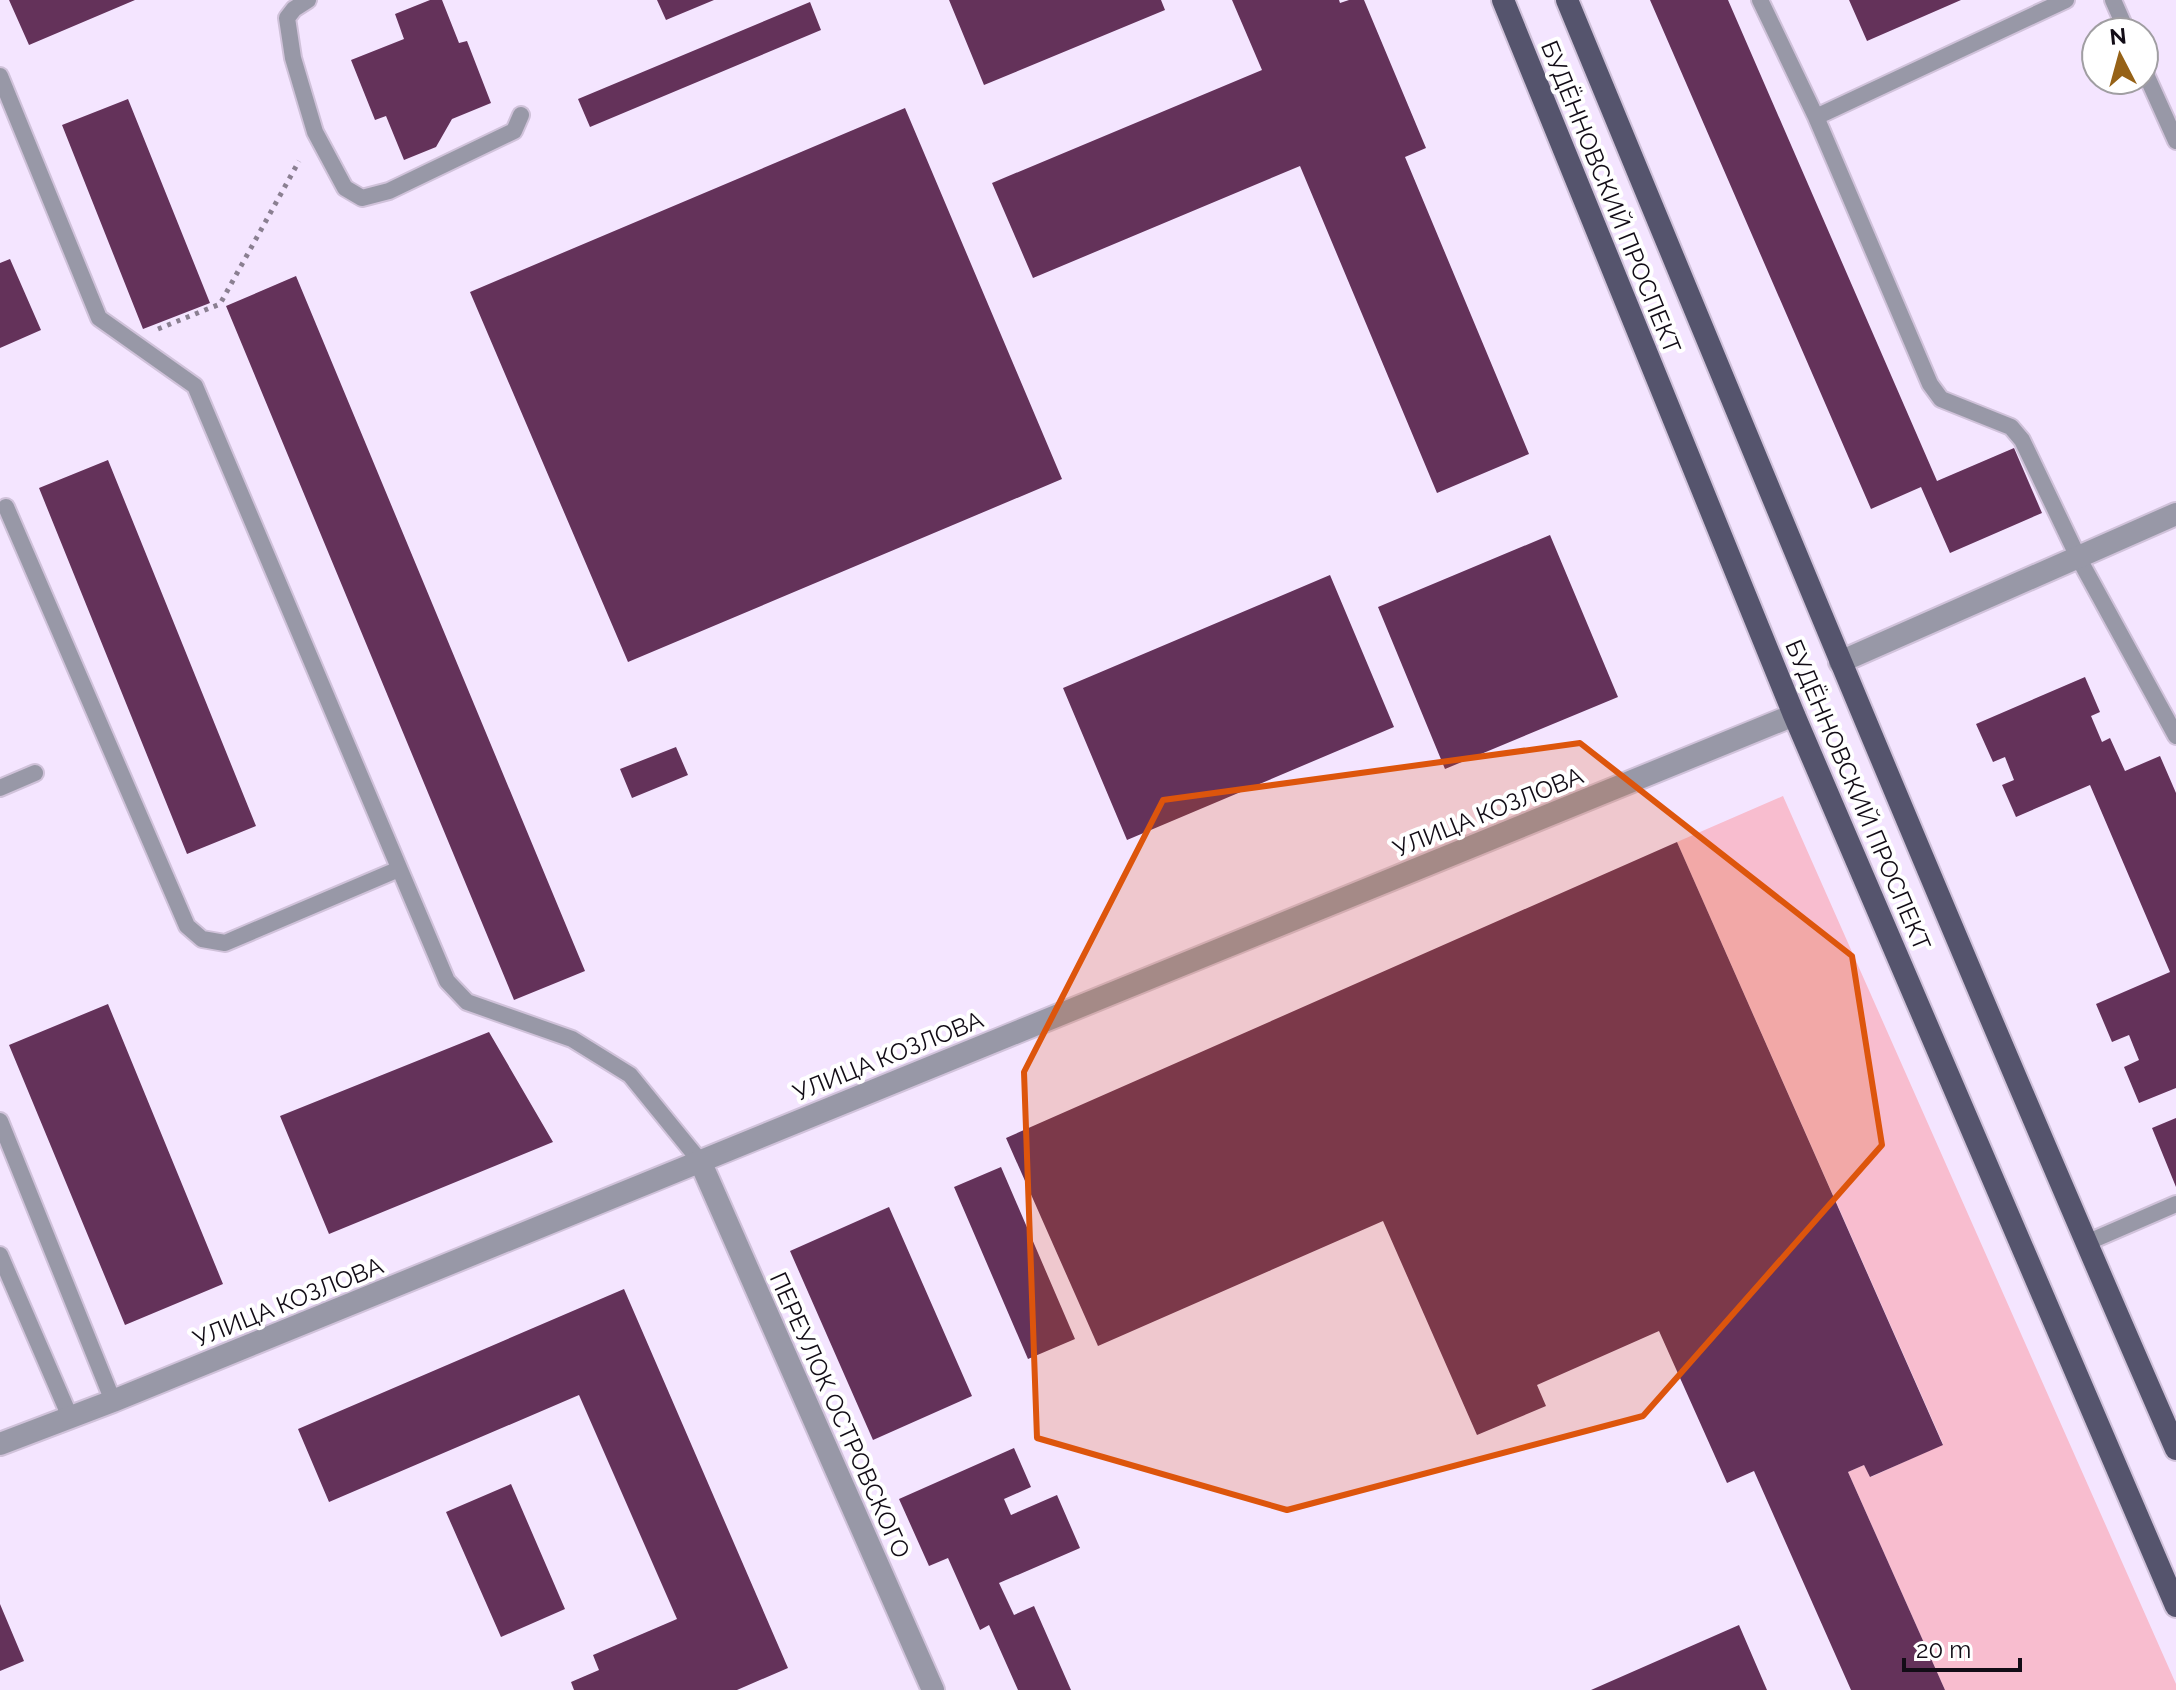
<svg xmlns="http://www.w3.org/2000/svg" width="2176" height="1690" font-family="Raleway,sans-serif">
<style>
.green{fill:#f8bdcf}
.building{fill:#64325a}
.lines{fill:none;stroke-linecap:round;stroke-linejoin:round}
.service-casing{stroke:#d0c2da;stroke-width:20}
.minor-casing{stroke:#d0c2da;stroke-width:26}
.primary-casing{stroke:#d0c2da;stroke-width:26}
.path{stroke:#8a7f91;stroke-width:5;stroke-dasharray:4 6;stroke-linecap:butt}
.service{stroke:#9898a7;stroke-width:16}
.minor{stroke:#9898a7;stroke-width:22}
.primary{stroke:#55546d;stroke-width:22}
.marked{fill:#dd550c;fill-opacity:0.2;stroke:#dd550c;stroke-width:6;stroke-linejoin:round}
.labels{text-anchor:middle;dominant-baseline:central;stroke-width:8;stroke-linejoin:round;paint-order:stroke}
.street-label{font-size:24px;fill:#120c16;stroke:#fff}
</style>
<rect width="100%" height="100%" fill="#f4e5ff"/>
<path class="green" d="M1783,796L2176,1684V1690H1945L1848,1472L1864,1465L1871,1477L1943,1444L1677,842Z"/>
<path class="building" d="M9,0H135L29,45Z
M430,0H442L459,43L467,41L491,103L452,119L436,147L404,160L386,116L375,120L351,60L404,39L395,14Z
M657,0H714L666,20Z
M949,0H1161L1165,10L984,85Z
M1232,0H1339L1340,3L1349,0H1364L1426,148L1405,157L1529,454L1437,493L1300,166L1033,278L992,183L1262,70Z
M1650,0H1728L1937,481L2014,448L2042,513L1950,553L1921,487L1871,509Z
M1849,0H1961L1867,41Z
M810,2L821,30L590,127L578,99Z
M128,99L210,303L143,329L62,125Z
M905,108L1062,479L628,662L470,292Z
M10,259L41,330L0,348V263Z
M296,276L585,971L514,1000L226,306Z
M108,460L256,826L187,854L39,488Z
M1550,535L1618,697L1445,769L1378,607Z
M1330,575L1394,727L1127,840L1063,688Z
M2085,677L2100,712L2091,716L2102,742L2110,738L2125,771L2160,756L2176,793V1088L2139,1103L2124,1067L2139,1060L2129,1035L2112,1042L2096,1004L2170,972L2090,785L2016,817L2002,785L2014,780L2005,757L1993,762L1976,724Z
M676,747L688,775L632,798L620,769Z
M1677,842L1943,1445L1870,1477L1864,1465L1848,1472L1945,1690H1851L1754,1471L1727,1483L1659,1331L1537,1385L1546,1406L1477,1435L1383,1221L1098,1346L1006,1138Z
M108,1004L223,1284L125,1325L9,1045Z
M489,1032L553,1142L329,1234L280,1116Z
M2176,1118V1187L2152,1128Z
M1001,1167L1075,1339L1028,1359L954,1187Z
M889,1207L972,1396L873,1440L790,1251Z
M624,1289L788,1668L737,1690H574L571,1682L599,1670L593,1655L677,1619L579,1395L329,1502L298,1429Z
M1014,1448L1031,1487L1004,1499L1011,1515L1057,1495L1080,1548L999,1583L1014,1615L1034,1606L1071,1690H1018L989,1625L980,1630L948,1558L929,1566L899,1499Z
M511,1484L565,1609L501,1637L446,1512Z
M0,1604L24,1661L0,1671Z
M1739,1625L1767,1690H1591Z"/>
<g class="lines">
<g class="service-casing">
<path id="service" d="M308,0L294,9L287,18L293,58L315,132L345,188L362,198L389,191L514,131L521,115
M1760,0L1816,117L2066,0
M2113,0L2127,32
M2144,70L2176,141
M0,76L99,318L195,386L447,981L467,1002L572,1039L630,1075L700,1161
M1816,117L1930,384L1941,399L2011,427L2022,440L2078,557L2176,736
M6,507L187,926L202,939L225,943L399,869
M0,788L35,773
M0,1121L113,1401
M2086,1243L2176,1204
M0,1255L70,1417"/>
</g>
<g class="minor-casing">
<path id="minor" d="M1840,662L2176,514
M700,1161L933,1690
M0,1444L113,1401L1794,715"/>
</g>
<g class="primary-casing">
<path id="primary" d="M1503,0L1794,715L2176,1606
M1567,0C1767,484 1966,969 2176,1449"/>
</g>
<path class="path" d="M158,329L220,304L299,161"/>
<use href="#service" class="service"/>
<use href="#minor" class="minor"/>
<use href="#primary" class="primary"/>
</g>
<path class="marked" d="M1580,743L1852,956L1882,1145L1643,1416L1287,1510L1037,1438L1024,1072L1163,800Z"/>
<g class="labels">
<g class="street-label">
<text transform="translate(1611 197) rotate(68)">БУДЁННОВСКИЙ ПРОСПЕКТ</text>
<text transform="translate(1858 795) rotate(67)">БУДЁННОВСКИЙ ПРОСПЕКТ</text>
<text transform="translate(1488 812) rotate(-22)">УЛИЦА КОЗЛОВА</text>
<text transform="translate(888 1056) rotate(-22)">УЛИЦА КОЗЛОВА</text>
<text transform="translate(288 1302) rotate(-22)">УЛИЦА КОЗЛОВА</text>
<text transform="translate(840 1415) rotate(66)">ПЕРЕУЛОК ОСТРОВСКОГО</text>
</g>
</g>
<g transform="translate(2120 56) rotate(354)"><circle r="38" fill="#ffffff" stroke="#a09ea2" stroke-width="2"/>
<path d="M0-6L14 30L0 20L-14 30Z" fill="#966217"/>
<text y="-12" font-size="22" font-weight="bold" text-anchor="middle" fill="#120c16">N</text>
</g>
<path d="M1904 1658v12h116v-12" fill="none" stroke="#120c16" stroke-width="4"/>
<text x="1916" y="1658" font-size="24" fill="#120c16" stroke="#ffffff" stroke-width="6" paint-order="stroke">20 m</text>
</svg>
